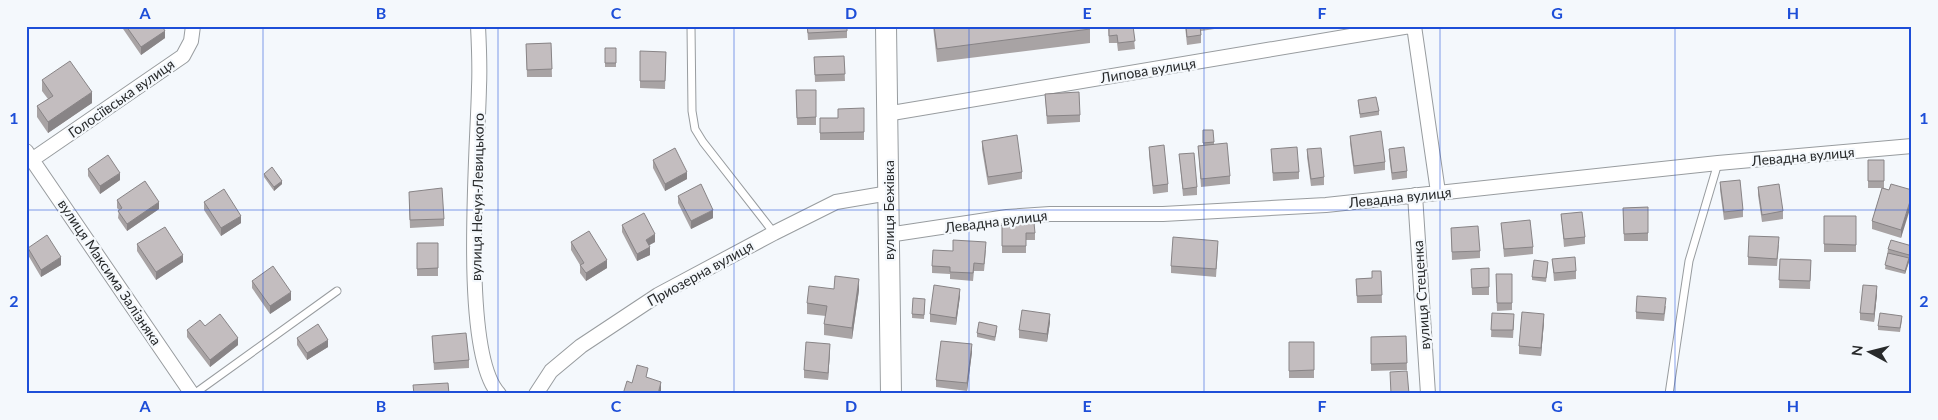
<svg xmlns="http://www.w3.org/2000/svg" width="1938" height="420" font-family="Lato,sans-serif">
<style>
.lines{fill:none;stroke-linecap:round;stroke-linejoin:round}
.service-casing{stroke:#989c9f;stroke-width:9}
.minor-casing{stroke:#989c9f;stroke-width:16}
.secondary-casing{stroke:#989c9f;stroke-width:22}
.service{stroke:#fff;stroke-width:7}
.minor{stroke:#fff;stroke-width:14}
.secondary{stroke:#fff;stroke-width:20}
.wall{fill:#a8a3a4}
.shaded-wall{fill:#888486}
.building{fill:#c3bdbf;stroke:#888486}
.grid{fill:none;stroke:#1d4ed8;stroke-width:1;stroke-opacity:0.55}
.labels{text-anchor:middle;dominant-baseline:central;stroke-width:4.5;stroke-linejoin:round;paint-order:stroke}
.street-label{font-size:14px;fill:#282a2b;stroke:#f4f8fc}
.neatline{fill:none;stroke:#1d4ed8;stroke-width:2}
.grid-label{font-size:16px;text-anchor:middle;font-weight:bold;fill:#1d4ed8}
</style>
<rect width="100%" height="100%" fill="#f4f8fc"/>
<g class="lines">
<g class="service-casing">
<path id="service" d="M691,26L692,111L695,129L703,142L774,233
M194,394L337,291
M1669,394L1689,261L1718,163"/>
</g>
<g class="minor-casing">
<path id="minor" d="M478,26C479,46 480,67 479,87C478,147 460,353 499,394
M1414,26L1438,192
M886,114L1410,26
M26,151L192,394
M33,159L183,56L191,41L193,26
M1415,195L1428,394
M888,235L1007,217L1050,214H1163L1326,205L1718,163L1912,146
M536,394L551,371L581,346L658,295L774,233L836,202L889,193"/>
</g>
<g class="secondary-casing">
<path id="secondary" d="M886,26L891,394"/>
</g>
<use href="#service" class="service"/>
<use href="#minor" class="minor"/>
<use href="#secondary" class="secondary"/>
</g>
<path class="wall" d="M121,26H162L165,38L141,55Z
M807,26H847V38L808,40Z
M933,26H1090V43L937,62Z
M1108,26H1142V28L1133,29L1135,49L1118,51L1117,43H1109Z
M1185,26H1221V28L1201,31V43L1187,45Z
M551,43L552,77H527L526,44Z
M605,48H616V67H605Z
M666,52L665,89L640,88V81Z
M844,56L845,81L815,82L814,57Z
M42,80L92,103L48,133L37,117V106L48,99L42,91Z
M796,90H816V125H797Z
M1045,94L1080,115V122L1047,124Z
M1358,100L1379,111V115L1360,118Z
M864,108V140H820V118H838Z
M1203,130L1214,142V145L1230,176V184L1201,187L1198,146L1203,145Z
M1350,136L1385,162V170L1354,174L1350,143Z
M982,141L1022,172V179L988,185L982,149Z
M1149,147L1168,184V192L1153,194L1149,154Z
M1271,149L1299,172V179L1273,181Z
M1307,149L1324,177V185L1311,186L1307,157Z
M1389,149L1407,171V178L1392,180L1389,156Z
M1179,154L1197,187V195L1183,196Z
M653,160L687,179L665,191L653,168Z
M1884,160V188L1889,190H1912L1901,238L1872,229V221L1882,188H1868V181Z
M88,169L120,180L100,194L88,176Z
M264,174L282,184L274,191L264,177Z
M1720,182L1743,210V217L1724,220L1720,190Z
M1758,187L1783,211V219L1762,222L1758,195Z
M678,196L713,218L691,229L678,203Z
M409,199L444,219V226L410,228Z
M117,200L159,209L127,231L118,218L119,210L117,208Z
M204,202L241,223L221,236L204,210Z
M1648,207V241H1624L1623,208Z
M1561,214L1585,237V244L1564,247Z
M1824,216H1856V252H1824Z
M1002,223L1035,233V240H1026V253H1002Z
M1501,223L1533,247V254L1504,257Z
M622,225L655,242L649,245L650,255L637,261L622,232Z
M1451,228L1480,251V258L1452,260Z
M571,242L607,268L586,281L580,273V265L571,250Z
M417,243H438V276H417Z
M137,244L183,262L156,280L137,251Z
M1779,245L1777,266L1748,265V257Z
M1912,246V251L1909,259V262L1905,274L1885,269L1888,249Z
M28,248L61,265L41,277L28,255Z
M1218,248L1216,277L1171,273V266Z
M986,250L984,271H974L973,281L950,279V274L932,273V266L953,251Z
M1552,259L1576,271V279L1554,281Z
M1780,259L1811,260L1810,289L1779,288Z
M1548,266L1546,282L1532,280V277Z
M1489,268V295H1472L1471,269Z
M1381,271L1382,303H1357L1356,279L1372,278Z
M1496,274H1512V310L1497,311Z
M252,281L291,300L270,314L252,288Z
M834,289L859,290L852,339L824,335V324L826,316L807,314V303Z
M1877,294L1874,322L1860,320V313Z
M960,296L956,325L930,322V314Z
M925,303L924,319L912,318V314Z
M1666,306L1664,321L1636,319V312Z
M1492,313L1514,322L1513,338L1491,337Z
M1902,320L1900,332L1878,330V326Z
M1050,322L1047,342L1019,338V330Z
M1544,322L1541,356L1519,354V346Z
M205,326L238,345L210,367L187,337V330Z
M997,330L995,341L977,337V333Z
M432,336L469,360V368L434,370Z
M1406,336L1407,370L1371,371V337Z
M297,338L328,347L307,360L297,345Z
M1289,342H1314V378H1289Z
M830,351L828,380L804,378V370Z
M972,352L967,391L936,387V380Z"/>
<path class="shaded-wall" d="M165,31V38L141,55V47Z
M92,92V103L48,133V122Z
M687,172V179L665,191V184Z
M120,173V180L100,194V186Z
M282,181V184L274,191V187Z
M1912,195V203L1901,238V230Z
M159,202V209L127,231V224Z
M713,210V218L691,229V221Z
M241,216V223L221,236V228Z
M655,234V242L646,247V240Z
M650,247V255L637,261V254Z
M183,255V262L156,280V272Z
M61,257V265L41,277V270Z
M1909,258V262L1905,274V271Z
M607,260V268L586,281V273Z
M859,279V290L852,339V328Z
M1877,286V294L1874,322V314Z
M960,289V296L956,325V318Z
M291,292V300L270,314V306Z
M1050,314V322L1047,342V334Z
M1544,314V322L1541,356V348Z
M238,338V345L210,367V360Z
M328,340V347L307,360V353Z
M830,344V351L828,380V373Z
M972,344V352L967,391V383Z
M661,382V394H658Z"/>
<path class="building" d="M126,26H162L165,31L141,47Z
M807,26H847V31L808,33Z
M934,26H1090V29L937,49Z
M1109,26H1133L1135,41L1118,43L1117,35L1109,36Z
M1186,26H1200L1201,35L1187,37Z
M551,43L552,69L527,70L526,44Z
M605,48H616V63H605Z
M640,51L666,52L665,81H640Z
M844,56L845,74L815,75L814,57Z
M70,61L92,92L48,122L37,106L53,96L42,80Z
M796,90H816V117L797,118Z
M1079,92L1080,115L1047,116L1045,94Z
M1376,97L1379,111L1360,114L1358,100Z
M864,108V132L820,133V118H838V109Z
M1203,130H1213L1214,142L1203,143Z
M1381,131L1385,162L1354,166L1350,136Z
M1017,135L1022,172L988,177L982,141Z
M1227,143L1230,176L1201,179L1198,146Z
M1164,145L1168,184L1153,186L1149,147Z
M1297,147L1299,172L1273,173L1271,149Z
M1404,147L1407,171L1392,173L1389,149Z
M675,148L687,172L665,184L653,160Z
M1321,148L1324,177L1311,179L1307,149Z
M1194,153L1197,187L1183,189L1179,154Z
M108,155L120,173L100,186L88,169Z
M1868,160H1884V181H1868Z
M272,167L282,181L274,187L264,174Z
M1740,180L1743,210L1724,212L1720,182Z
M145,181L159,202L127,224L118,211L122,208L117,200Z
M701,184L713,210L691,221L678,196Z
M1779,184L1783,211L1762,215L1758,187Z
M1891,184L1912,190V195L1901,230L1872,221L1882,188L1889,190Z
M442,188L444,219L410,220L409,192Z
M224,189L241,216L221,228L204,202Z
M1648,207V233L1624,234L1623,208Z
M1582,212L1585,237L1564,239L1561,214Z
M644,213L655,234L646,240L650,247L637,254L622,225Z
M1824,216H1856V245L1824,244Z
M1530,220L1533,247L1504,249L1501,223Z
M1002,223H1034L1035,233H1026V246H1002Z
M1478,226L1480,251L1452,252L1451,228Z
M165,227L183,255L156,272L137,244Z
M589,231L607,260L586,273L580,265L584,263L571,242Z
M47,235L61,257L41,270L28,248Z
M1749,236L1779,237L1777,259L1748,257Z
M1173,237L1218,241L1216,269L1171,266Z
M953,240L986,242L984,264L974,263L973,273L950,272V267L932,266L933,250L953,251Z
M1891,240L1912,246L1909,255L1888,249Z
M417,243H438V268L417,269Z
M1888,253L1909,258L1905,271L1885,265Z
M1575,257L1576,271L1554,273L1552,259Z
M1780,259L1811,260L1810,281L1779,280Z
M1534,260L1548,262L1546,278L1532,277Z
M273,266L291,292L270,306L252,281Z
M1489,268V287L1472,288L1471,269Z
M1372,271H1381L1382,295L1357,296L1356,279L1372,278Z
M1496,274H1512V303H1497Z
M835,276L859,279L852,328L824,324L827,306L807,303L809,286L834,289Z
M934,285L960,289L956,318L930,314Z
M1863,285L1877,286L1874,314L1860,313Z
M1637,296L1666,298L1664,314L1636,312Z
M913,298L925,299L924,315L912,314Z
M1022,310L1050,314L1047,334L1019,330Z
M1522,312L1544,314L1541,348L1519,346Z
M1492,313L1514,314L1513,330H1491Z
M1880,313L1902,316L1900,328L1878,326Z
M220,314L238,338L210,360L187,330L200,320L205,326Z
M979,322L997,326L995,337L977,333Z
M318,324L328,340L307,353L297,338Z
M466,333L469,360L434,363L432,336Z
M1406,336L1407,363L1371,364V337Z
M941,341L972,344L967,383L936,380Z
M806,342L830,344L828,373L804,370Z
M1289,342H1314V370L1289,371Z
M637,365L648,368L646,377L661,382L658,394H623L627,381L632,383Z
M1407,371L1409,394H1391L1390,372Z
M448,383L449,394H414L413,385Z"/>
<path class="grid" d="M263,26V394M498,26V394M734,26V394M969,26V394M1204,26V394M1440,26V394M1675,26V394M26,210H1912"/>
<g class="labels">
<g class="street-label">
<text transform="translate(1148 70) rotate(-9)">Липова вулиця</text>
<text transform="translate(121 98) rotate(-35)">Голосіївська вулиця</text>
<text transform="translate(1803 156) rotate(-5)">Левадна вулиця</text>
<text transform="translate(477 197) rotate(-89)">вулиця Нечуя-Левицького</text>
<text transform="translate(1400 197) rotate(-6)">Левадна вулиця</text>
<text transform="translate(888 210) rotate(-90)">вулиця Бежівка</text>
<text transform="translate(996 221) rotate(-7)">Левадна вулиця</text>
<text transform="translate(110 272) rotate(56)">вулиця Максима Залізняка</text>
<text transform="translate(700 273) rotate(-29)">Приозерна вулиця</text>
<text transform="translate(1421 295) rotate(-94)">вулиця Стеценка</text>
</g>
</g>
<rect width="1938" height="420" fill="none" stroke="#f4f8fc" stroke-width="55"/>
<g transform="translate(1870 352) rotate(277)" stroke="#f4f8fc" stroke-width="4" paint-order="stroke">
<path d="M0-4L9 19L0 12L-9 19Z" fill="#282a2b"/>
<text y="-8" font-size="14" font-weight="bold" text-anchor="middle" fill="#282a2b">N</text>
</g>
<rect x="28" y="28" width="1882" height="364" class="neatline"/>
<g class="grid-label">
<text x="145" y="19">A</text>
<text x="381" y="19">B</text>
<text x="616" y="19">C</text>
<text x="851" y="19">D</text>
<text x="1087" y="19">E</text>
<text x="1322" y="19">F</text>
<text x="1557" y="19">G</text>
<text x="1793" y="19">H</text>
<text x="14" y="124">1</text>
<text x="1924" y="124">1</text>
<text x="14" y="307">2</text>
<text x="1924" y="307">2</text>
<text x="145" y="412">A</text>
<text x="381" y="412">B</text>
<text x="616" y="412">C</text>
<text x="851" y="412">D</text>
<text x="1087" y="412">E</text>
<text x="1322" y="412">F</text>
<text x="1557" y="412">G</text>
<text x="1793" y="412">H</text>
</g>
</svg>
